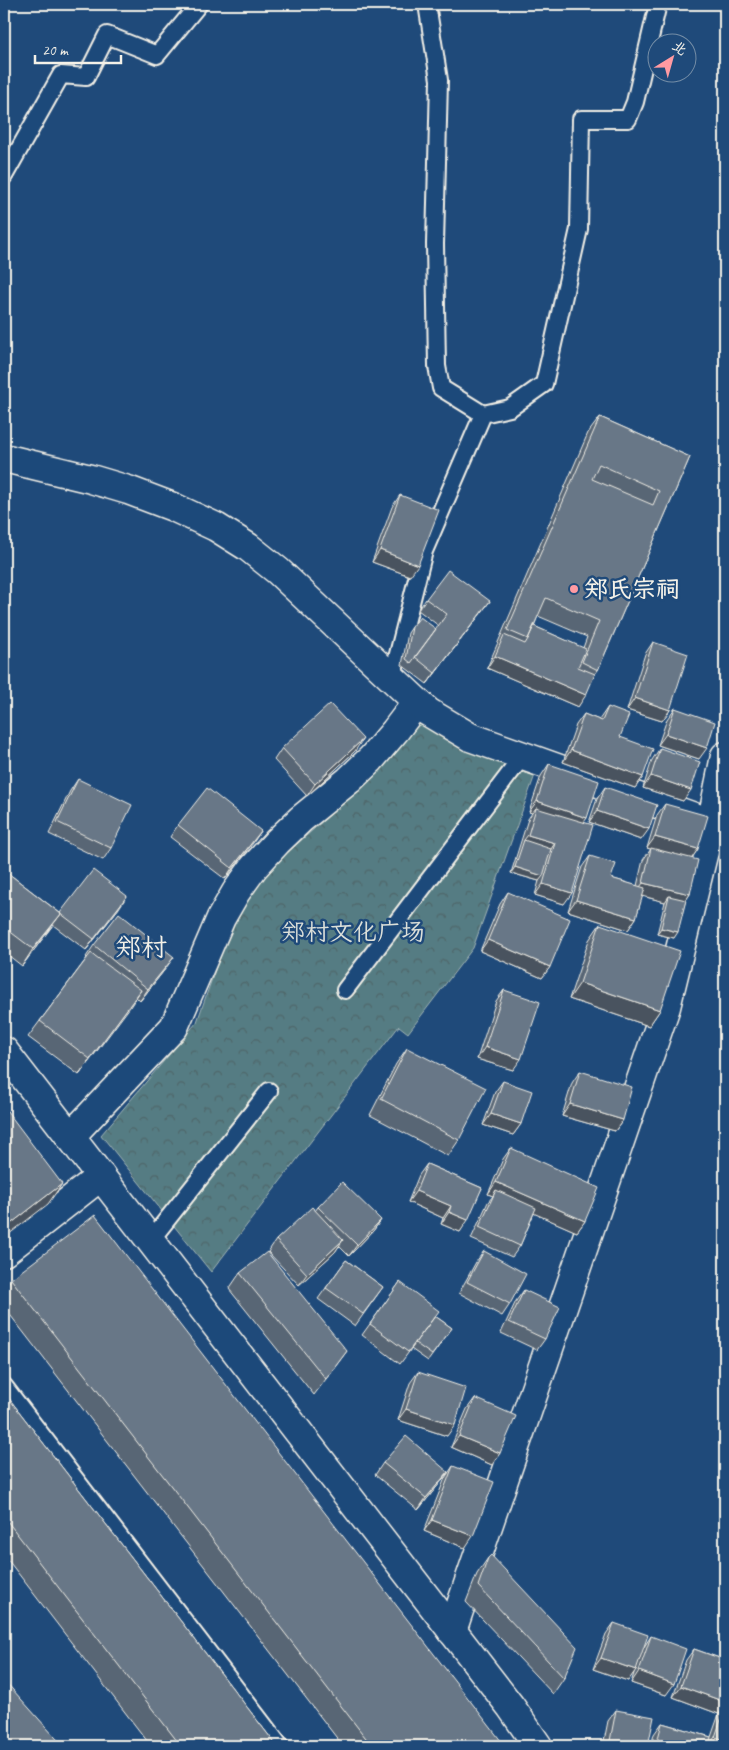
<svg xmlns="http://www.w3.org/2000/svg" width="729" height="1750" font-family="Caveat,'LXGW WenKai TC',sans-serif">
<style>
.park{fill:url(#park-crowns);stroke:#a4b6b6}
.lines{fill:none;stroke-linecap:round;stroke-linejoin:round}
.lane-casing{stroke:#f4f1e8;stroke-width:20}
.street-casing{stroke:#f4f1e8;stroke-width:31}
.secondary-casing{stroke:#f4f1e8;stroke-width:31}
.lane{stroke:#1f4a7a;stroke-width:16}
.street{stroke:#1f4a7a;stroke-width:28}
.secondary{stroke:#1f4a7a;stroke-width:28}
.wall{fill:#596674;stroke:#f4f1e8;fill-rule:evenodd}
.shaded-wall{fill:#48535e;stroke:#f4f1e8}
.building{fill:#677787;stroke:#f4f1e8;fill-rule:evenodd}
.poi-dot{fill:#ff9aa2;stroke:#1f4a7a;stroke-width:2}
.labels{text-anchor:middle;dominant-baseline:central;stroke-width:5;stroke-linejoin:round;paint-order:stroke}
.poi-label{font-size:24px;font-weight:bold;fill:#f4f1e8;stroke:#1f4a7a;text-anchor:start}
.park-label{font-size:24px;fill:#dcdfd9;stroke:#1f4a7a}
.quarter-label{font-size:26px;fill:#f4f1e8;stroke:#1f4a7a}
</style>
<defs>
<pattern id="park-crowns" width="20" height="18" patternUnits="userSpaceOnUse" patternTransform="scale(1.25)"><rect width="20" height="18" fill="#547c83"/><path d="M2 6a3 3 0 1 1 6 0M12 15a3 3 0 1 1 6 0" fill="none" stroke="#4f6568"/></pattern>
</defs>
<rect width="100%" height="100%" fill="#1f4a7a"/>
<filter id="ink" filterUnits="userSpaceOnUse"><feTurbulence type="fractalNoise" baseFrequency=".02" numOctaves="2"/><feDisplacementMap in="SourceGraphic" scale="10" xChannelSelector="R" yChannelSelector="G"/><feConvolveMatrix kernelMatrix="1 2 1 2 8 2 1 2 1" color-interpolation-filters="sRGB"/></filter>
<g filter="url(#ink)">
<path class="park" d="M420,724L481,755L535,775L473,948L408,1033L399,1026L211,1272L101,1135L197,1022L232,921L254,882L358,790Z"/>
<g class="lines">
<g class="lane-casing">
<path id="lane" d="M427,4L439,80L435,244L437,366L441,388L483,414
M4,176L61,75L86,77L107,35L157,55L199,4
M392,678L424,551L483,414L510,408L544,384L579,229L581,119H628L635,102L658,4
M345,990L523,756
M150,1241L269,1091
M4,1386L280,1746"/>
</g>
<g class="street-casing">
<path id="street" d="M70,1137L174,1027L221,918L236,892L254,867L277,842L301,819L349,780L371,759L395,731L417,702
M4,1252L101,1176
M452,1631L666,1007L714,810L725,756"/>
</g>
<g class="secondary-casing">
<path id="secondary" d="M4,458L91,479L128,490L173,507L216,527L248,547L278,571L428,712L470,737L711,823L725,827
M4,1051L511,1707L538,1746"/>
</g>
<use href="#lane" class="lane"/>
<use href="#street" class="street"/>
<use href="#secondary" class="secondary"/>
</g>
<path class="wall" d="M600,417L690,457L598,670L595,674L578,707L487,668L588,433ZM538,616L587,637L583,648L534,626Z
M400,495L410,576L372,562L392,507Z
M426,599L490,601L427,684L402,665L408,633L412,627L436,629L439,626L418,610Z
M653,642L670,710L662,721L627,710L645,654Z
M608,707L620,737L643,777L635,788L563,762L576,725L584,714L599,720Z
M675,708L699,759L658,745L667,719Z
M282,748L355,751L307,796L274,760Z
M660,748L683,801L643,788L652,760Z
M549,764L587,818L583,822L564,904L535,895L539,881L511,873L528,819L532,813L529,812L541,776Z
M78,779L111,848L103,860L49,834L70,791Z
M605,787L641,840L589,822L597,799Z
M665,804L698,849L692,858L690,894L686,900L674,938L657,934L665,902L642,896L636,918L628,930L568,911L582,867L590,856L611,878L637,886L643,860L651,849L647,848L657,815Z
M178,825L261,831L225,879L170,837Z
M4,870L60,913L119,908L86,950L53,925L22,966L4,952Z
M508,892L550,967L542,978L480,951L500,904Z
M600,924L660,1010L649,1026L569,999L589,940Z
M94,945L166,968L140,1001L136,997L79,1075L28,1037L87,958L86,957Z
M504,990L513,1070L477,1059L496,1001Z
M407,1048L459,1140L448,1156L370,1115L396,1064Z
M580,1071L623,1120L615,1131L562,1116L572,1083Z
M503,1081L521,1124L513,1135L483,1125L495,1092Z
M511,1148L585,1221L577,1232L534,1213L520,1246L512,1257L471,1239L488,1202L493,1196L488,1194L503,1159Z
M427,1164L482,1188L460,1232L441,1224L443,1218L408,1202L419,1175Z
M318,1207L381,1220L373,1231L349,1256L339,1246L335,1252L299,1285L268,1252L276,1240L315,1211Z
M484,1251L510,1304L502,1316L459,1293L476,1262Z
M346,1260L383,1287L355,1326L318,1299Z
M240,1273L347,1351L314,1395L229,1289Z
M11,1279L505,1746H343L4,1307V1290Z
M400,1282L435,1316L452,1328L428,1361L411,1349L414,1345L400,1364L362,1335Z
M524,1290L545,1339L537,1350L501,1333L516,1301Z
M418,1372L447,1436L398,1420L410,1383Z
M4,1392L277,1746H151L4,1555Z
M475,1398L500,1453L492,1465L451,1447L467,1409Z
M383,1463L448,1472L440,1483L418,1510L375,1475Z
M453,1466L465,1548L424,1531L445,1478Z
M488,1558L564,1678L553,1694L466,1602L477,1574Z
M614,1623L644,1647L651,1636L666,1695L631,1683L635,1670L628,1681L593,1669L606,1634Z
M694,1649L725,1660V1746H651L654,1734L662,1723L711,1737L719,1714L673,1697L686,1660Z
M616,1710L648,1746H603L608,1721Z"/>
<path class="shaded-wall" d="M380,550L418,565L410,576L372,562Z
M490,601L482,612L427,684L435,673Z
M495,656L586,695L578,707L487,668Z
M635,698L670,710L662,721L627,710Z
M666,734L707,748L699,759L658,745Z
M363,739L355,751L307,796L315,784Z
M571,750L643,777L635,788L563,762Z
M651,776L691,790L683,801L643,788Z
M537,801L587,818L579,829L536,808L532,813L529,812Z
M597,811L649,829L641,840L589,822Z
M261,831L253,843L225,879L232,868Z
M528,835L555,843L547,855L524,840Z
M655,837L698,849L690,861L647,848Z
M515,867L543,876L539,881L511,873Z
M643,883L690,894L682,906L669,896L665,902L635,894Z
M543,884L572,893L564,904L535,895Z
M127,896L119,908L86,950L94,939Z
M576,900L636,918L628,930L568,911Z
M61,914L22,966L33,949Z
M661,928L678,932L674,938L657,934Z
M488,940L550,967L542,978L480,951Z
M174,957L166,968L140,1001L148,989Z
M580,983L660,1010L649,1026L569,999Z
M141,990L130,1007L79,1075L90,1059Z
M485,1047L521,1059L513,1070L477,1059Z
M570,1104L623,1120L615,1131L562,1116Z
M491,1114L521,1124L513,1135L483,1125Z
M496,1182L585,1221L577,1232L494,1196L496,1190L493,1196L488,1194Z
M62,1184L48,1204L4,1238V1229Z
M416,1191L451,1206L443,1218L408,1202Z
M449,1212L468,1220L460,1232L441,1224Z
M381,1220L373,1231L349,1256L357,1245Z
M343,1240L335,1252L299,1285L307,1274Z
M406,1409L455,1425L447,1436L398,1420Z
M459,1436L500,1453L492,1465L451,1447Z
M448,1472L440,1483L418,1510L426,1498Z
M432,1520L473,1536L465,1548L424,1531Z
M601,1658L636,1670L628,1681L593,1669Z
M639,1671L674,1684L666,1695L631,1683Z
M681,1686L725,1702V1705L719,1714L673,1697Z
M715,1737L725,1740V1746H708Z"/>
<path class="building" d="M600,417L690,457L598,670L582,662L599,621L546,598L528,639L507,630ZM599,464L659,491L653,505L592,479Z
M400,495L439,510L418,565L380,550Z
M448,570L490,601L435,673L415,657L447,614L426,599Z
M420,617L436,629L411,663L406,659L412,627Z
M534,626L586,649L578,667L595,674L586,695L495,656L504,635L525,644L528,639Z
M653,642L688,654L670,710L635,698Z
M330,704L363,739L315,784L282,748Z
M608,707L629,715L620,737L653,749L643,777L571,750L584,714L602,721Z
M675,708L715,722L707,748L666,734Z
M660,748L700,762L691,790L651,776Z
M549,764L599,781L587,818L537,801Z
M78,779L132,805L111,848L57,822Z
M605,787L657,805L649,829L597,811Z
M207,788L261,831L232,868L178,825Z
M665,804L708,816L698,849L655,837Z
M536,808L593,825L572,893L543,884L555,843L528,835Z
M524,840L551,849L543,876L515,867Z
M651,848L698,860L690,894L643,883Z
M590,856L616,864L611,878L645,888L636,918L576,900Z
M4,870L61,914L33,949L4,927Z
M93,870L127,896L94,939L60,913Z
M508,892L570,919L550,967L488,940Z
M669,896L686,900L678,932L661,928Z
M119,913L174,957L148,989L94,945Z
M600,924L680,951L660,1010L580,983Z
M91,953L141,990L90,1059L40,1021Z
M504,990L540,1002L521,1059L485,1047Z
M407,1048L486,1088L459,1140L381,1099Z
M580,1071L632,1087L623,1120L570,1104Z
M503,1081L532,1091L521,1124L491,1114Z
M4,1107L62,1184L4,1229Z
M511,1148L599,1188L585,1221L496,1182Z
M427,1164L482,1188L468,1220L449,1212L451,1206L416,1191Z
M342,1182L381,1220L357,1245L318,1207Z
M496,1190L536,1208L520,1246L479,1227Z
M312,1207L343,1240L307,1274L276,1240Z
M95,1215L505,1746H372L11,1279Z
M484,1251L526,1274L510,1304L467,1282Z
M267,1252L347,1351L326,1379L240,1273Z
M346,1260L383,1287L363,1314L326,1288Z
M400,1282L439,1311L408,1352L370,1324Z
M524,1290L560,1307L545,1339L509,1322Z
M435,1316L452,1328L432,1355L415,1343Z
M418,1372L466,1388L455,1425L406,1409Z
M4,1392L277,1746H181L4,1517Z
M475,1398L516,1416L500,1453L459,1436Z
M406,1436L448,1472L426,1498L383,1463Z
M453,1466L494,1482L473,1536L432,1520Z
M491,1555L577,1647L564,1678L478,1586L488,1558Z
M614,1623L648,1635L636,1670L601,1658Z
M651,1636L686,1649L674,1684L639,1671Z
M694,1649L725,1660V1702L681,1686Z
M4,1680L63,1746H4Z
M725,1708V1740L715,1737Z
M616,1710L654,1717L648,1746H609Z
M662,1723L711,1737L709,1746H656Z"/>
</g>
<circle class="poi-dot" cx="574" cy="589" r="5"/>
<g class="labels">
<g class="poi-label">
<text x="584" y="589">郑氏宗祠</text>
</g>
<g class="park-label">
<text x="353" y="932">郑村文化广场</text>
</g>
<g class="quarter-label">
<text x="141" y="947">郑村</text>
</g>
</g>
<rect width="729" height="1750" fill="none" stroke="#1f4a7a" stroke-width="20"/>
<rect x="10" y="10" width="709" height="1730" fill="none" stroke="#f4f1e8" stroke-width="2" filter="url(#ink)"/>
<g transform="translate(672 58) rotate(37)"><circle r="24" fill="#1f4a7a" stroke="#748da6"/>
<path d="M0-4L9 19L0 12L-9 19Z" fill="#ff9aa2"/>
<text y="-8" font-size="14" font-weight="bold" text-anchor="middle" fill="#f4f1e8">北</text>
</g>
<path d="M35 55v8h86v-8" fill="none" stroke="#f4f1e8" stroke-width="2.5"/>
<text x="42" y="55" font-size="15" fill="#f4f1e8" stroke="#1f4a7a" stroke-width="4" paint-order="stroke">20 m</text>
</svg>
